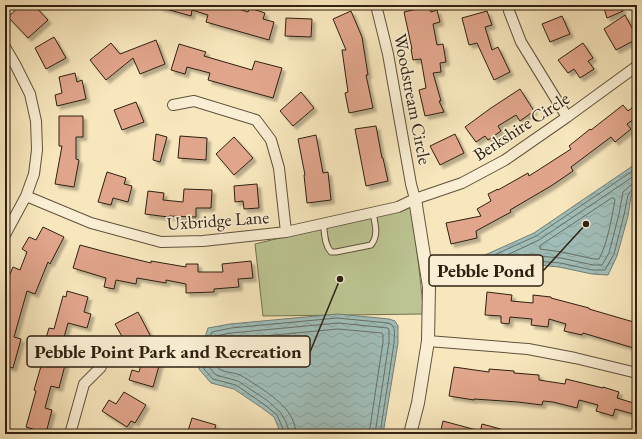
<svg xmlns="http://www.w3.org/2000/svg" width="642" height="439" font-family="'EB Garamond',serif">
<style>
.park{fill:#bcc592;stroke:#757252}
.water{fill:url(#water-waves);stroke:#727f76}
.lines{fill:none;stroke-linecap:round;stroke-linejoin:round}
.shore{stroke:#676f65;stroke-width:1}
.building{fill:#e1a58b;stroke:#2e2011;filter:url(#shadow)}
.service-casing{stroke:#60523c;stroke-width:7}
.minor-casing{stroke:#60523c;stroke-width:12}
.tertiary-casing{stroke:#60523c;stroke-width:14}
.service{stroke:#faefd4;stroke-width:5}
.minor{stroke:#faefd4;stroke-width:10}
.tertiary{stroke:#faefd4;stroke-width:12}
.labels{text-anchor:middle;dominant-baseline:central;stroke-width:3.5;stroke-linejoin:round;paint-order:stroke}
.street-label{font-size:18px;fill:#2e2011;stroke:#faefd4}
.leader{fill:none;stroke:#2e2011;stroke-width:1.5}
.callout-dot{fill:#2e2011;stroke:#faefd4;stroke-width:1.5}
.callout{fill:#faefd4;stroke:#2e2011;stroke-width:1.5}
.callout-label{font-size:19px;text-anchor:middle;font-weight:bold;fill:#2e2011}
</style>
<defs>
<pattern id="water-waves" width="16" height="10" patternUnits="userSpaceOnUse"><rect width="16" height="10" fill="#a0beb9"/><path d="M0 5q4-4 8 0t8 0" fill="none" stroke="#8aa39e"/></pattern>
<filter id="shadow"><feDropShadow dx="3.5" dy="3.5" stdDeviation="1" flood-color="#0004"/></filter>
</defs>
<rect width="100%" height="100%" fill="#f8e7bd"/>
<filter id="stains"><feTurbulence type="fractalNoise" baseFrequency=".005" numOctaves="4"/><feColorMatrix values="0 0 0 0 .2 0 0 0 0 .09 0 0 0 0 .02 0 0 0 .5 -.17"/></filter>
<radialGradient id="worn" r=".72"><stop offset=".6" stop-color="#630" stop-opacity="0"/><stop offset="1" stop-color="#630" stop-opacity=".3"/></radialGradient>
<path class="park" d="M412,206L424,314L263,316L255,244Z"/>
<path class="water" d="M637,163V191L631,196L628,216L617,256L608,275L592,274L559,267L526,264L484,274L473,272L470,265L476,259L534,233Z
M338,314L389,319L395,321L398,326V343L383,434H281L274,417L262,408L234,389L211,383L199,369L200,353L208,328L230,324Z"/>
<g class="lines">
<path class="shore" d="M637,168L536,236L479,262L475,265V267L484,270L526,260L560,263L593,270H605L614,254L624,215L628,195L633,189L637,188
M637,174L539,240L507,255L506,258L508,259L526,255L561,258L593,265H602L609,253L619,214L623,192L631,185L637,183
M612,198H614L615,200C612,217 607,245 599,259H594L562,252L540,249V246Z
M285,434L281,424L277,415L265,405L236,385L213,379L204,369V354L212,332L231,328L337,318L388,323C397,326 394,334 394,343L380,434
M290,434L286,422L281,413L268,401L238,381L216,375L209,367V355L215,336L231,333L338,323L388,328L389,330V342L375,434
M296,434C295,410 274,397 256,385C251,382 246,378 240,375C234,372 225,373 219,369C219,369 216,366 215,365V356L220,341L232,339L338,329L382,333L383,335V342L369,434"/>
</g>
<path class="building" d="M21,5H23L28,10L34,5L48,20L28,38L8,17Z
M160,5H226L248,12L250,8L265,13L263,19L274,22L269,40L206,22L208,15L192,10L191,16L159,7Z
M603,5H619L623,11L607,18Z
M429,6L431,12L437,10L440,22L433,24L437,45L443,44L446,62L440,63L441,72L433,73L441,101H439L444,112L425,116L419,90L426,88L421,59L413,60L411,49H412L404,12Z
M351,11L362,37L368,75H366L373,108L349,113L345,93L348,92L342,50H346L333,19Z
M487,11L492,25L485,27L492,50L498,47L510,72L494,80L477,43L469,45L462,18Z
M625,15L637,37V39L616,50L604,29Z
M562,16L570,34L550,42L542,24Z
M286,18L312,19L311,37L285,36Z
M54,37L66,58L46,69L35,48Z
M156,40L165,64L140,74L133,58L106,80L90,60L111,43L120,54Z
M583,43L593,58L588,61L594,69L580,78L574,69L568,73L558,60Z
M179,44L206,52L204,56L252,70L255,61L282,68L273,98L208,80L210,73L187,67L185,74L171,70Z
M75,73L77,82L82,80L86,99L57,106L55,95L62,93L59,77Z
M520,89L534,111L520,121L516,115L498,126L501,131L488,140L485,136L476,142L465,127L491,108Z
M301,92L314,108L293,126L280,111Z
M136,102L144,122L122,130L114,110Z
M637,104V117L627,124L631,129L615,142L611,137L571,167L573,171L551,186L510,210L511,212L476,231L477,238L451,244L446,223L481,216L477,209L491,201L488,194L498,189V190L528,173L529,176L571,149L569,146L590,129L591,130L623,105L628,111Z
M59,116H83V137H76V159L79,160L74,187L55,184L62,146H59Z
M376,126L382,158H383L388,181L366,186L355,129Z
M156,134L167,137L160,162L153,160Z
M455,134L464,153L440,165L430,146Z
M316,135L323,173L328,172L331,200L307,203L304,175H305L298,139Z
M180,136L207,138L206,160L178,158Z
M234,137L253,158L234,175L216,154Z
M107,172L126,178L124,184L132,186L128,202L113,198L111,205L98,202Z
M257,184L259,208L244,209L243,201L235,202L234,186Z
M184,189L212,190L211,208H196V217L169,216L168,217L145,214L148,191L164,193L163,200L183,202Z
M43,227L64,237L50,264L48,262L35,294L27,291L14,337L21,339L13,368L5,366V286L13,267L20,270L27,252L22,249L29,237L36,240Z
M80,245L106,252L151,263V261L186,267V264H198V272H223L222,264L251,261L253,278L238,279L239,287L214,289V292L186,293V284L166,280V283L137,278L136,284L116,280L114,289L104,287L106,278L73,268Z
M67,291L88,297L84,312L91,314L87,328L68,323L61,348L69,350L59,388L51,386L45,408L52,410L46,433L26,427L36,391L34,390L44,356L41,355L49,328L54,329L63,296L66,297Z
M487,292L512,295L511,301L533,303V295L551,297V298L589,308V309L637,323V349L583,333L582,335L564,331L566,324L549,319L548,327L531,325L532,319L510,317L509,324L501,323V316L485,315Z
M138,312L151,337L129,349L115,324Z
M144,354L161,359L153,387L129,380L132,370L139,372Z
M454,367L489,372V369L514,371V373L539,375V380L565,384L566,379L603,388V387L619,392L617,398L637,404V415L615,409L613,416L596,411L598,405L579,400L577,408L553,402L543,401L542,405L518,402L474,399V400L449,396Z
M124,392L146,405L135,423L131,421L127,427L102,411L109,400L116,404Z
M192,418L216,425L213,434H187Z
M443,421L480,431V433L482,424L508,431V434H440Z"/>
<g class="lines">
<g class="service-casing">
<path id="service" d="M323,223C325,233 324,244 331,252H336L371,245C379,235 375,224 373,213"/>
</g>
<g class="minor-casing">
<path id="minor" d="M376,5L388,54L411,184L415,199
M508,5L509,11L521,42L567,117
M5,47L15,64L30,94L36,121L37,150L34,174L26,196L5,235
M173,105L194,101L256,120L271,140L279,168L286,232
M26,196L91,223L161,242L203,241L286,232L398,207L415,199L462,183L505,160L567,117L637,66
M428,341L528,349L575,358L637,373
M70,434L84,384L101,367"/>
</g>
<g class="tertiary-casing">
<path id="tertiary" d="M410,434L418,403L428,341L429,287L415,199"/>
</g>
<use href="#service" class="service"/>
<use href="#minor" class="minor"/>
<use href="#tertiary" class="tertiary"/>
</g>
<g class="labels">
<g class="street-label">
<text transform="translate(413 99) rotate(79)">Woodstream Circle</text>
<text transform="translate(521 126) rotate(-33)">Berkshire Circle</text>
<text transform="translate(218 220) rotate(-4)">Uxbridge Lane</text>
</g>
</g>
<path class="leader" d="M586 224L543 271M340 279L310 352"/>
<g class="callout-dot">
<circle cx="586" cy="224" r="4"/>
<circle cx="340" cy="279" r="4"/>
</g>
<g class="callout">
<rect x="429" y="255" width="114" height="31" rx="4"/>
<rect x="27" y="336" width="283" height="31" rx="4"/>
</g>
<g class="callout-label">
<text x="486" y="277">Pebble Pond</text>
<text x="168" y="358">Pebble Point Park and Recreation</text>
</g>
<rect width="642" height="439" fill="none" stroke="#f8e7bd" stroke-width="20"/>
<rect x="6" y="6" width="630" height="427" fill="none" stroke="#2e2011" stroke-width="2"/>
<rect x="10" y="10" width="622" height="419" fill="none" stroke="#2e2011"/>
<rect width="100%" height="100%" filter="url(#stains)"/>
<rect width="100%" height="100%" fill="url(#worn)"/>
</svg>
